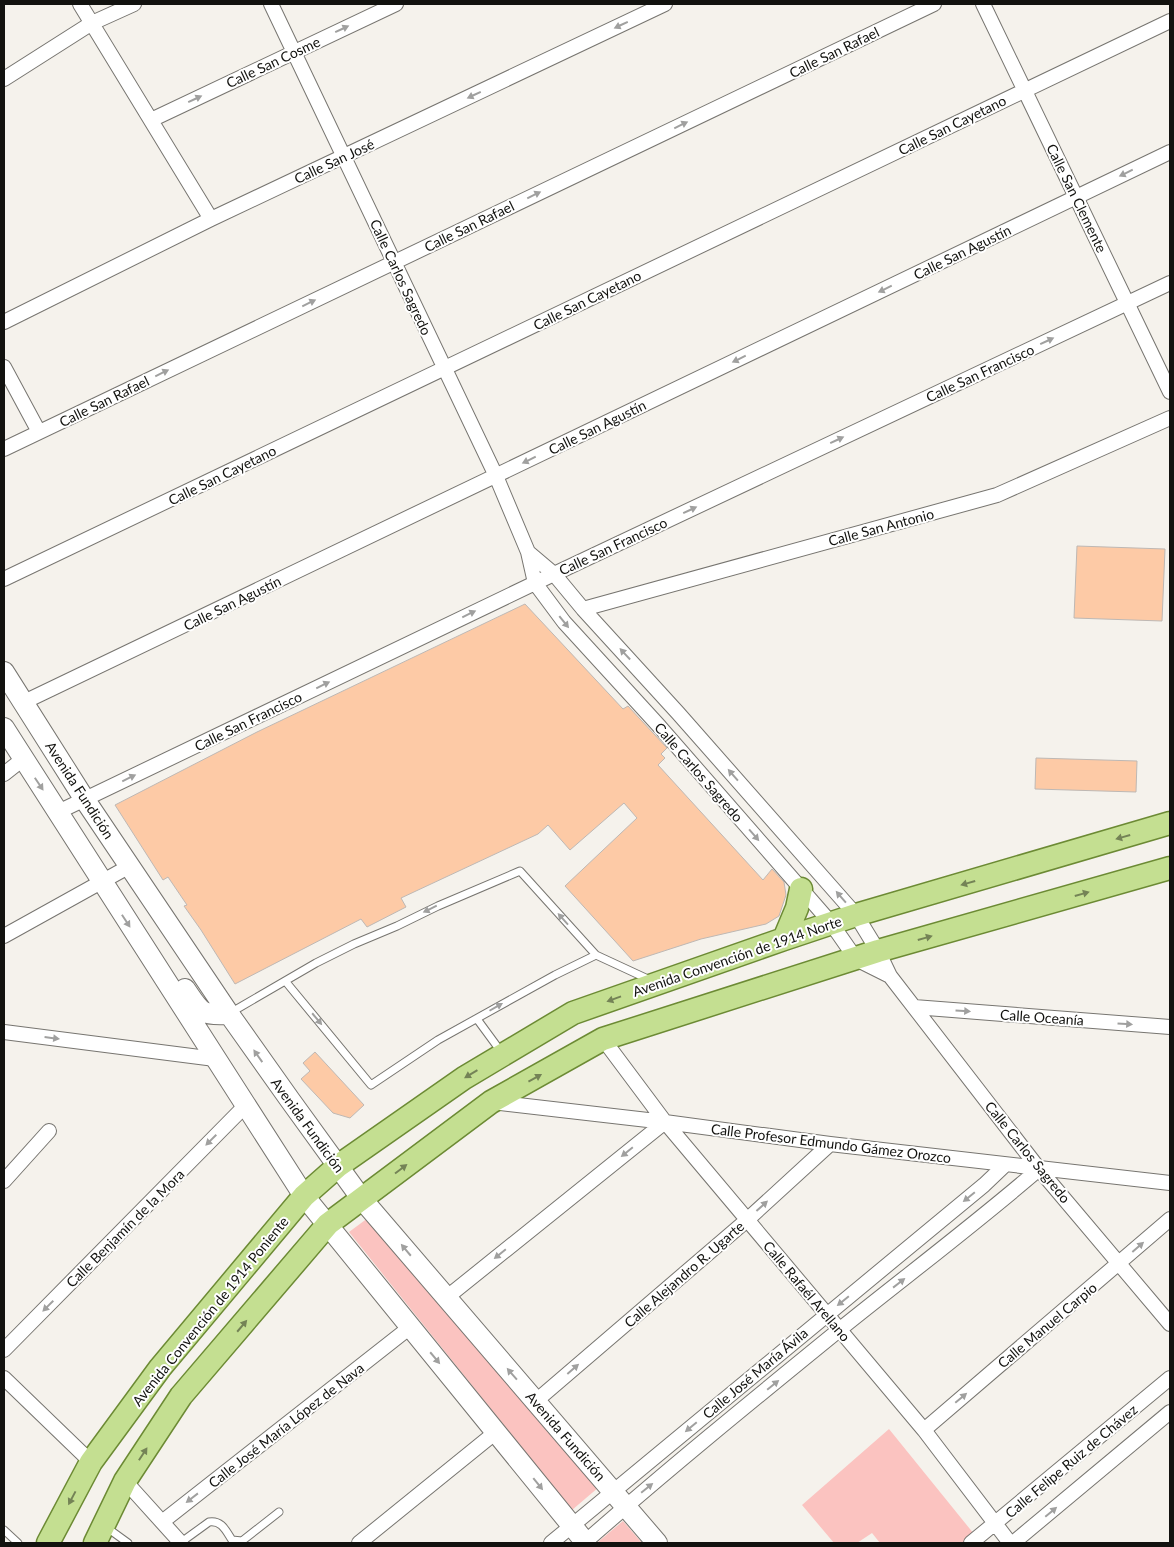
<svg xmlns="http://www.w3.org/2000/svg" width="1174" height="1547" font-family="Lato,sans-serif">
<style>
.green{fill:#fbc3c0}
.building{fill:#fdcaa6;stroke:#beb8b4}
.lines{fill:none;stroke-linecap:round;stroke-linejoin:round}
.lane-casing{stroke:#777570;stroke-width:9}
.street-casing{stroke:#777570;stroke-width:16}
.secondary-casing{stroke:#777570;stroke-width:22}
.primary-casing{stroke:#6c8a34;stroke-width:25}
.lane{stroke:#fff;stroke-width:7}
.street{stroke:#fff;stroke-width:14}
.secondary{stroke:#fff;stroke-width:20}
.primary{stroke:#c4df91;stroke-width:22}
.oneway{fill:#a0a09f}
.oneway2{fill:#748356}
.labels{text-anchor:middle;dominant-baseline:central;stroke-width:4;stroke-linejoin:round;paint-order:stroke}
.street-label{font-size:14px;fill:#12120f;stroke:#fff}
</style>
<rect width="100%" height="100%" fill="#f5f2ec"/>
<path class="green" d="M372,1215L599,1487L572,1510L349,1232Z
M889,1429L974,1534L962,1543H880L872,1533L857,1543H834L802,1505Z
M623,1521L642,1543H599L598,1542Z"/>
<path class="building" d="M1077,546L1165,549L1162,621L1074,618Z
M525,604L623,709L628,706L667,748L661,754L665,758L658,765L763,880L772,869L784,882L786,895L779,916L766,924L701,939L633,961L565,886L637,818L624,803L570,850L548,825L538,834L401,898L406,907L367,927L361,919L235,984L201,930L184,906L187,905L168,877L163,880L115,805L257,732Z
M1036,758L1137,761L1136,792L1035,789Z
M315,1052L364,1105L350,1118L333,1113L301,1079L310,1071L303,1063Z"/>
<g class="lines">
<g class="lane-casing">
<path id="lane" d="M286,982L371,1085L438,1040L555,975L596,955
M230,1013L316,963L354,944L397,926L438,906L520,871L596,955L650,980
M477,1019L502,1053
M106,1527L128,1543
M4,1530L18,1543
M180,1543L209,1522C222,1520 226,1531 232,1540L242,1541L279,1512"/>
</g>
<g class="street-casing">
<path id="street" d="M80,4L211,219
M271,4L496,476L528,552L535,583L564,622L660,727L831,923L856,959L890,976
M983,4L1170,392
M4,79L92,23L134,4
M151,120L396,4
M4,322L211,219L665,4
M4,367L39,432
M4,449L934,4
M528,552L554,574L583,609L678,713L856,915L878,951L890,976L1039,1169L1170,1324
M4,579L1170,21
M583,609L997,495L1170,418
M24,702L1170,152
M4,774L23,759
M58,812L535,583L1170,283
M4,936L130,866
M914,1007L1170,1027
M4,1032L215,1059
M603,1039L665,1122L924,1430L1010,1543
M492,1102L665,1122L830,1144L1170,1183
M4,1181L49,1131
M446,1298L665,1122
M4,1350L245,1106
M4,1378L91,1462
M536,1401L747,1220L830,1144
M924,1430L1170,1219
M125,1481L181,1543
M162,1522L409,1328
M359,1543L496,1432
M551,1543L984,1185L1005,1165
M584,1543C667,1470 753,1400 839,1330C906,1276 974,1225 1039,1169
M971,1543L1170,1378
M1013,1543L1170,1412"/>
</g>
<g class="secondary-casing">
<path id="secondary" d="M4,672L85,800L229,1014L290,1100L361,1198L657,1543
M4,728L304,1196L586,1543
M185,989C201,1012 200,1016 229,1014"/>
</g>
<g class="primary-casing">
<path id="primary" d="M784,939L797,908L801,889
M48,1543L91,1462L160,1368L304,1196L338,1166L464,1078L573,1013L784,939L856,915L1170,823
M95,1543L125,1481L181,1396L328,1224L491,1102L603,1039L878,951L1170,868"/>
</g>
<use href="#lane" class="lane"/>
<use href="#street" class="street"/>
<use href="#secondary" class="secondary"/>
<use href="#primary" class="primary"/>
</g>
<defs><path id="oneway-solid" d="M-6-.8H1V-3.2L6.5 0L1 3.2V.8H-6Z" transform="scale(1.25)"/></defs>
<g class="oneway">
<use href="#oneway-solid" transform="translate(621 25) rotate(155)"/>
<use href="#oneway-solid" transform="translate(342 29) rotate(-25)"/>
<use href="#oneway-solid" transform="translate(474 95) rotate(155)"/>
<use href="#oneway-solid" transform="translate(195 99) rotate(-25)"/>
<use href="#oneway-solid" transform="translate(681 125) rotate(-26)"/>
<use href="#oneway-solid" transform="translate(1126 173) rotate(154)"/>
<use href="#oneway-solid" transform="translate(534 195) rotate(-26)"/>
<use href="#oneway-solid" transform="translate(885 289) rotate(154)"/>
<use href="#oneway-solid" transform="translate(309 303) rotate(-26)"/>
<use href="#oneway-solid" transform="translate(1047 341) rotate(-25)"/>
<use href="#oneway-solid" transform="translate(739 359) rotate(154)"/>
<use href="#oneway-solid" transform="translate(162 373) rotate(-26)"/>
<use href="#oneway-solid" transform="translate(837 440) rotate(-25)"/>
<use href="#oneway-solid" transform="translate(529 460) rotate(154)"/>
<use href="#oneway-solid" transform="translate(690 510) rotate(-25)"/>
<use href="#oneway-solid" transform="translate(469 614) rotate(-26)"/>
<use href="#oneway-solid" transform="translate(564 622) rotate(51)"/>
<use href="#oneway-solid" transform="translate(625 654) rotate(-133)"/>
<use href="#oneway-solid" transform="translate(323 685) rotate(-26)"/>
<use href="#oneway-solid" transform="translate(733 775) rotate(-131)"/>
<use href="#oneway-solid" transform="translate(129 778) rotate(-26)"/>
<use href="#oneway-solid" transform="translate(39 784) rotate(56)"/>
<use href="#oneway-solid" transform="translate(754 835) rotate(49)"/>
<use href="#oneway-solid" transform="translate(841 897) rotate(-131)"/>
<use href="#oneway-solid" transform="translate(430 909) rotate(154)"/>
<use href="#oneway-solid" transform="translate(563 919) rotate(-132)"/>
<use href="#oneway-solid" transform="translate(126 921) rotate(57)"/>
<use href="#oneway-solid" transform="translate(496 1007) rotate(-30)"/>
<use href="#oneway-solid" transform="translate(963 1011) rotate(4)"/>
<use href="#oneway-solid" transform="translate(317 1019) rotate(50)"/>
<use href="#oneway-solid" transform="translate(1125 1024) rotate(4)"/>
<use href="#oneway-solid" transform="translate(52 1038) rotate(7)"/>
<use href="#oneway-solid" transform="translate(258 1056) rotate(-125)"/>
<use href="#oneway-solid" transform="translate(211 1140) rotate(135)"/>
<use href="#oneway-solid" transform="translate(627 1152) rotate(141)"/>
<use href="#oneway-solid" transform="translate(969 1197) rotate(141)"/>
<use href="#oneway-solid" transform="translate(762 1206) rotate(-42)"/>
<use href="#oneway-solid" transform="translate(1138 1247) rotate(-41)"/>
<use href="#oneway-solid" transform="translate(406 1250) rotate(-130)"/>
<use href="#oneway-solid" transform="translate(500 1254) rotate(141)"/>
<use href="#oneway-solid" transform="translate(899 1283) rotate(-38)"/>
<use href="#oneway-solid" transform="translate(843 1301) rotate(141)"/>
<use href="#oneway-solid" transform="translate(48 1306) rotate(135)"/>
<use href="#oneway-solid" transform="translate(435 1358) rotate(50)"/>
<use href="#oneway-solid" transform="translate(573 1369) rotate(-41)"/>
<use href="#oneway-solid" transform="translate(512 1374) rotate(-131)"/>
<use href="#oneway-solid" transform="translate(773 1385) rotate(-39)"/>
<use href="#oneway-solid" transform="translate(961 1398) rotate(-40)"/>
<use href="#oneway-solid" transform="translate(691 1427) rotate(140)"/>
<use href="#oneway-solid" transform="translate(538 1484) rotate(51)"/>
<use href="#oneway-solid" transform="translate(647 1488) rotate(-39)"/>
<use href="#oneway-solid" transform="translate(192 1498) rotate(142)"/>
<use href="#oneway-solid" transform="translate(1051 1512) rotate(-40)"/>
</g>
<g class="oneway2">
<use href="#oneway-solid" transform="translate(1123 837) rotate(164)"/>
<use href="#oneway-solid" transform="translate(968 883) rotate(164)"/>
<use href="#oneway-solid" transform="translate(1082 894) rotate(-16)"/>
<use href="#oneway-solid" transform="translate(925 938) rotate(-16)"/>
<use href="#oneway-solid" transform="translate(614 999) rotate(160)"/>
<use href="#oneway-solid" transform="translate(471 1074) rotate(149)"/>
<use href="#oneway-solid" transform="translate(535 1078) rotate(-29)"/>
<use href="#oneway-solid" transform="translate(401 1169) rotate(-37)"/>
<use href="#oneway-solid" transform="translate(242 1326) rotate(-50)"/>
<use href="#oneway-solid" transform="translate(143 1454) rotate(-57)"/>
<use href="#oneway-solid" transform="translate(72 1498) rotate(118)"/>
</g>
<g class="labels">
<g class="street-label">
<text transform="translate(834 52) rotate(-26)">Calle San Rafael</text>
<text transform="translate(273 62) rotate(-25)">Calle San Cosme</text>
<text transform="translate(952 125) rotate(-26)">Calle San Cayetano</text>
<text transform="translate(334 161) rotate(-25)">Calle San José</text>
<text transform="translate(1077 198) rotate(64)">Calle San Clemente</text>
<text transform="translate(469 226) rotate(-26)">Calle San Rafael</text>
<text transform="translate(962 252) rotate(-26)">Calle San Agustín</text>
<text transform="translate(401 277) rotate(65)">Calle Carlos Sagredo</text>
<text transform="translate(587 300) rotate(-26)">Calle San Cayetano</text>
<text transform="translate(980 373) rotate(-25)">Calle San Francisco</text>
<text transform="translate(104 401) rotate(-26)">Calle San Rafael</text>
<text transform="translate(597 427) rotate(-26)">Calle San Agustín</text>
<text transform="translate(222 475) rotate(-26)">Calle San Cayetano</text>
<text transform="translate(881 527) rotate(-15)">Calle San Antonio</text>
<text transform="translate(613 546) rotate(-25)">Calle San Francisco</text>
<text transform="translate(232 603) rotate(-26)">Calle San Agustín</text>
<text transform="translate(248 721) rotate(-26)">Calle San Francisco</text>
<text transform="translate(699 772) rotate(49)">Calle Carlos Sagredo</text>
<text transform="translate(80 790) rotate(57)">Avenida Fundición</text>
<text transform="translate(737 956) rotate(-19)">Avenida Convención de 1914 Norte</text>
<text transform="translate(1042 1017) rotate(4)">Calle Oceanía</text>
<text transform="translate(308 1125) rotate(54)">Avenida Fundición</text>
<text transform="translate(831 1143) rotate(7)">Calle Profesor Edmundo Gámez Orozco</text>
<text transform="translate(1028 1152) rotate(51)">Calle Carlos Sagredo</text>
<text transform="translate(125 1228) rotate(-45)">Calle Benjamín de la Mora</text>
<text transform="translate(684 1274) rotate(-41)">Calle Alejandro R. Ugarte</text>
<text transform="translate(807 1291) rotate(50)">Calle Rafaél Arellano</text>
<text transform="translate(210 1311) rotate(-51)">Avenida Convención de 1914 Poniente</text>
<text transform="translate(1047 1325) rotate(-40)">Calle Manuel Carpio</text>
<text transform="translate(755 1373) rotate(-40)">Calle José María Ávila</text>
<text transform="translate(286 1425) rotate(-38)">Calle José María López de Nava</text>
<text transform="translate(566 1436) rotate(49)">Avenida Fundición</text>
<text transform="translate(1071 1461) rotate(-40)">Calle Felipe Ruiz de Chávez</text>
</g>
</g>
<rect width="1174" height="1547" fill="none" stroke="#12120f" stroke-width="10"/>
</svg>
